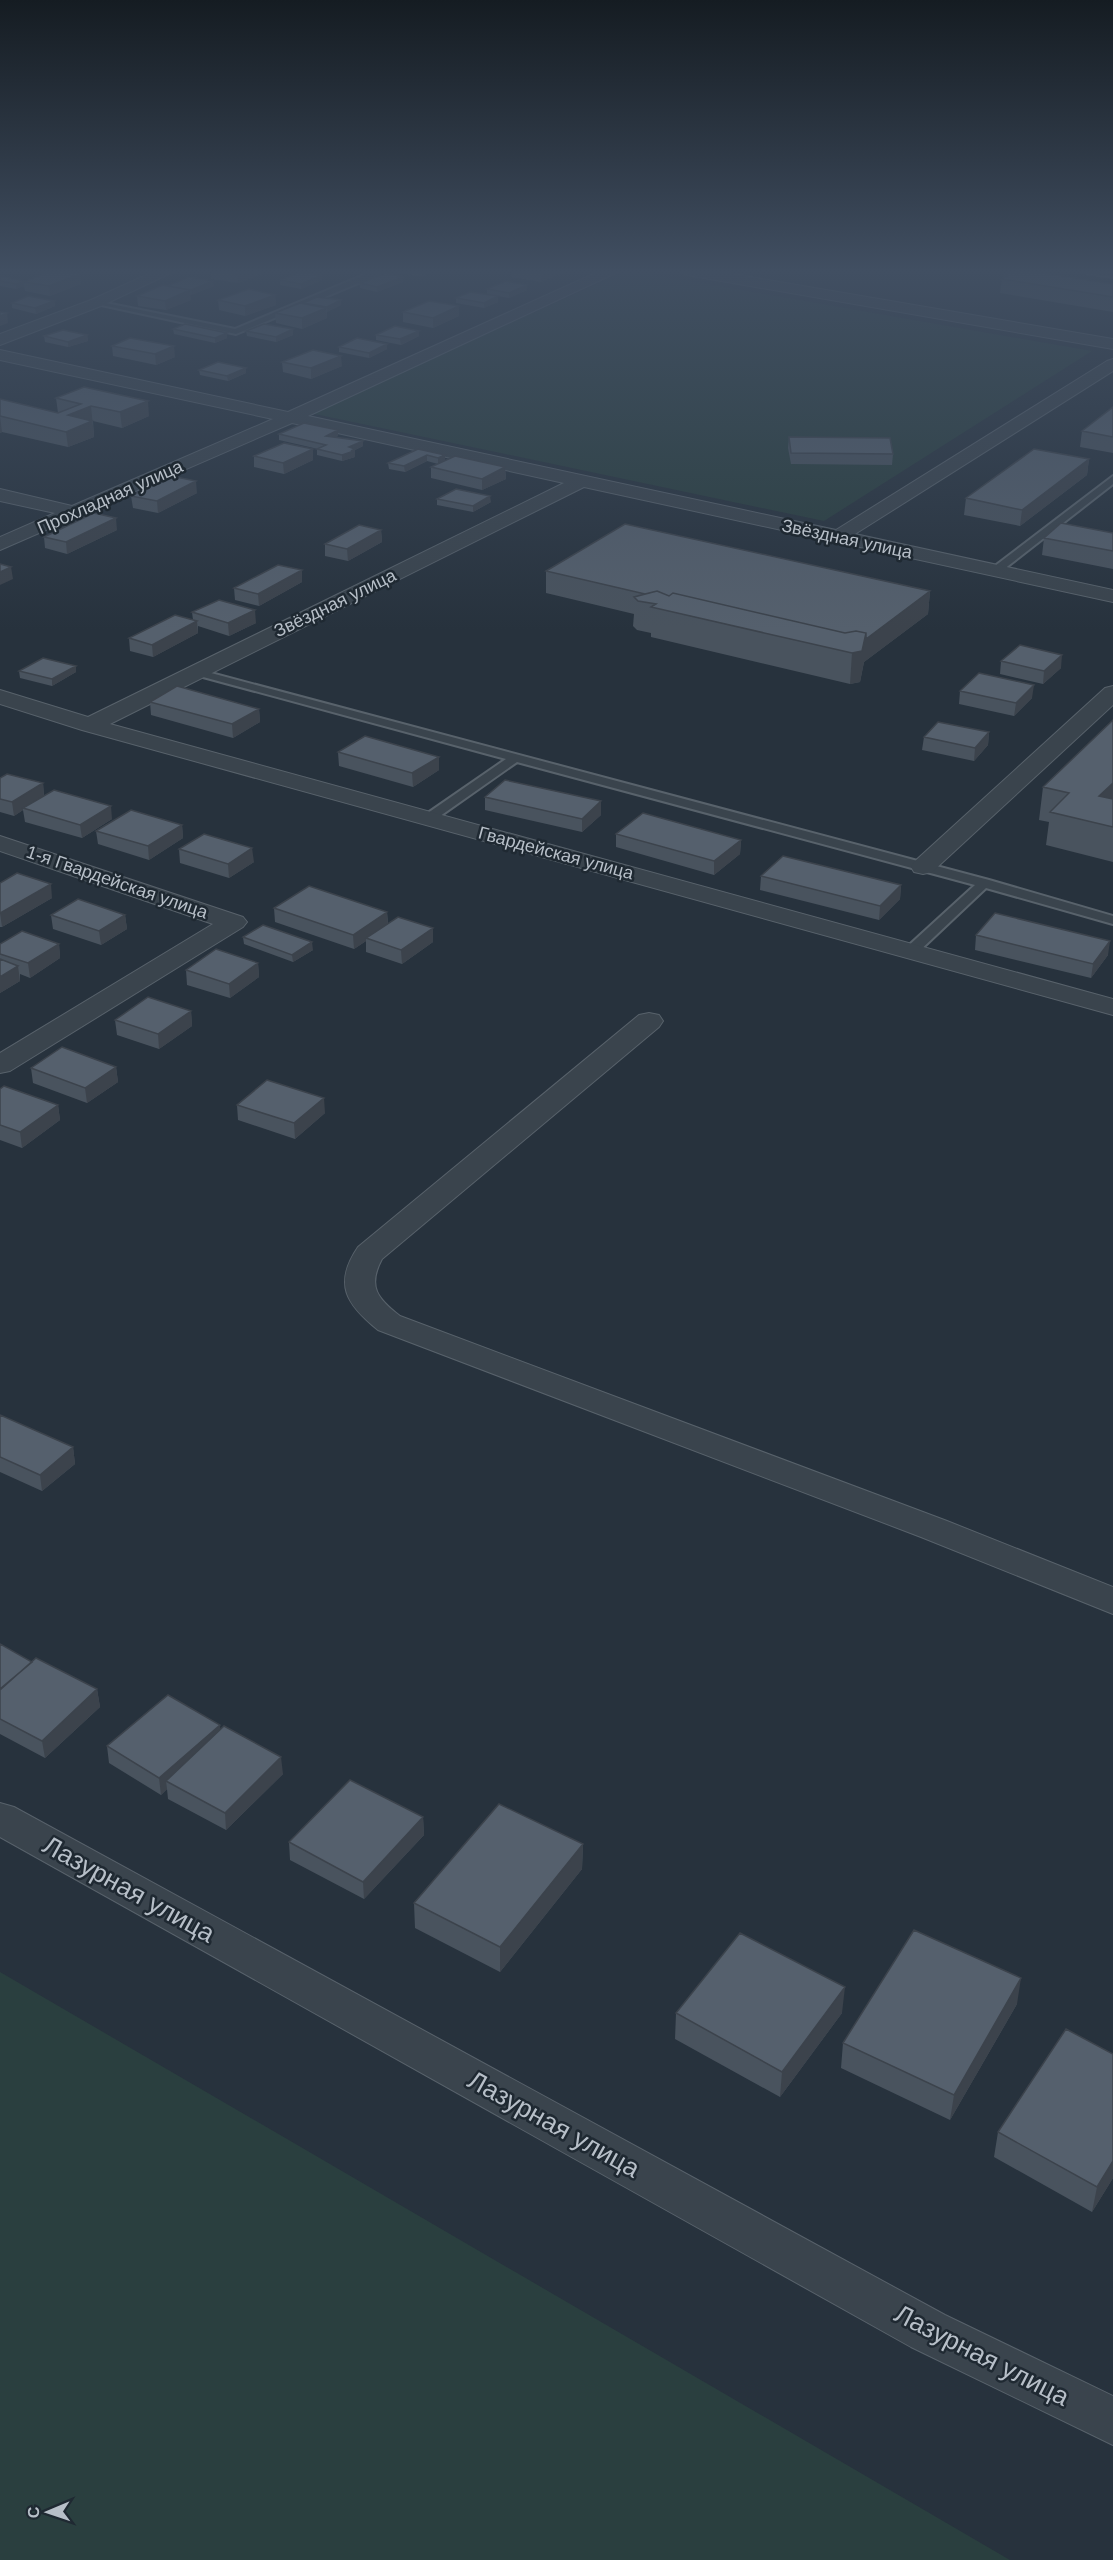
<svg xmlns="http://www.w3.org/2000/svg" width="1113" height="2560" font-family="Helvetica,sans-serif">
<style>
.green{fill:#2a3f3f}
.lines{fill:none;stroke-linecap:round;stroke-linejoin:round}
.service-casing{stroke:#58626b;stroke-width:4}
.minor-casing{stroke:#58626b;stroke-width:2}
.service{fill:#3a444d;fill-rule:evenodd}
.minor{fill:#3a444d;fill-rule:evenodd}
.wall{fill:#49535e}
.shaded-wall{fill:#3c434c}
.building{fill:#55606d;stroke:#3c434c;stroke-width:1.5}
.labels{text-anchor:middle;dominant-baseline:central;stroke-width:5;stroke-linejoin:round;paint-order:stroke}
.far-street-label{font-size:18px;fill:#b7bfc8;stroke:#1f2932}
.near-street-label{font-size:26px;fill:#b7bfc8;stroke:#1f2932}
</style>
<rect width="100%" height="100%" fill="#27323d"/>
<path class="green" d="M626,271H632L1092,351L824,521L310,413Z
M0,1972L1010,2560H0Z"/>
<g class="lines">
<g class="service-casing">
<path id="service" d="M373,271L385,272L236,334L92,303L96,301L235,329Z
M1082,271L1113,273V277L1086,273Z
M1113,476V484L999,573H991V569Z
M196,669L989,880L1113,916V924L986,888L916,954H906L904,951L906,948L975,885L517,762L433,821H425L423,818L425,815L506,759L192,674V670Z"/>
</g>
<g class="minor-casing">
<path id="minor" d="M155,271H175L101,306L0,345V334L91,300Z
M600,271H620L308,416L836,530L1107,361L1113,359V371L855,534L1113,590V602L584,487L110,724L1113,999V1015L82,730L0,704V690L88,717L564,483L292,423L0,550V537L55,513L0,501V489L72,506L273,419L0,360V350L288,412Z
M680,271H715L1113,339V349L687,275Z
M1113,686V705L932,872L923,874L914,872L911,867L914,862L1105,688Z
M0,836L243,917L247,922L243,927L10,1071L0,1073V1053L213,924L0,851Z
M649,1013L659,1015L663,1021L659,1027L382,1259C367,1287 378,1299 400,1316L947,1521L1113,1587V1614L921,1537L378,1330C346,1304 333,1284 358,1247L639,1015Z
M0,1803L14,1807L945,2315L1113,2396V2445L911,2347L0,1837Z"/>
</g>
<use href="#service" class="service"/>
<use href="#minor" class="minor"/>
</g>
<path class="wall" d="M34,271H67L66,272L80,274L81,284L50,296L25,291L24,286L16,289L0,286V276L25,281L45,273Z
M211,271H261L262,274L238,283L211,279Z
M392,271H434L422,277Z
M512,271H566L541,282L512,277Z
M322,275V280L301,289L280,285V280Z
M1004,275L1113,284V312L1000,293L1002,279L1004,278Z
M403,277V282L377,292L360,288V283Z
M527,285V290L509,298L487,294V289Z
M167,286H214L190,295L191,300L166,310L138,306L137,296Z
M275,295L276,305L245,316L219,310L218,300Z
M456,298L498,302L484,308L456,303Z
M341,300V305L327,312V318L302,329L276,323L275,313L303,304Z
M54,301L55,306L36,314L12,308V303Z
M459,306V316L433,328L403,322V312Z
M173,329L227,338L215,343L174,334Z
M293,329V335L276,342L247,336L246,331Z
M87,335L88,341L68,347L45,342L44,336Z
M376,335L419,336L401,345L376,340Z
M387,344V349L369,358L339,352V347Z
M112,346L175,357L156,365L113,356Z
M282,362L342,366L311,379L283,372Z
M199,370L246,373L228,381L200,375Z
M56,398L149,416L122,428L93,421L94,437L68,447L2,432L0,433V399L58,413Z
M1113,407V453L1080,447L1082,431Z
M338,430V436L335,437L363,446L355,450V457L342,461L317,455V449H318L279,440V434Z
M789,437L893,454L892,465L791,464L788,448Z
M313,449V460L284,474L254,467V456Z
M418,449L445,455V460L505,467L506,479L482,490L431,478V467L438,464L427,461L405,472L389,469L388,463Z
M1089,459L1087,475L1020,526L964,515L966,498Z
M197,493L158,513L133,508L131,496Z
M437,499L491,502L473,512L437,505Z
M117,530L67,554L45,548L44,537Z
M381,530L382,542L348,561L325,556V544Z
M1113,533V569L1042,555L1044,538Z
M302,570V582L259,606L235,600L234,588Z
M546,571L930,591L928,614L864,662L860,682L850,684L651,637V633L637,630L633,626L634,614L546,593Z
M192,612L256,623L229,636L198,626V633L153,657L130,651L129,638L193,620Z
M1001,661L1061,668L1043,684L1000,674Z
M76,666V672L52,686L20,678L19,671Z
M960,691L1032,698L1014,716L959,704Z
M150,702L259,709L260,722L233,738L151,715Z
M1113,720V862L1046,845L1049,822L1039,820L1043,787Z
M989,732L988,745L974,761L922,750L924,737Z
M338,752L439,770L413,787L339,766Z
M0,778L43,783L44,796L112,819L82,838L25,822L23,810L14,816L0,812Z
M485,797L601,801V815L582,832L485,810Z
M182,825L183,838L149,860L98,844L96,831Z
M616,834L741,840L740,854L714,875L616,847Z
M179,849L254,862L229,878L180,863Z
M761,876L901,885L900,899L879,920L760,890Z
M0,883L52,898L2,927H0Z
M274,908L387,912L388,923L433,942L402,964L366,952V941L354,949L275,922Z
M51,915H125L127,929L101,945L53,929Z
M976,935L1108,955L1091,978L975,950Z
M243,937L313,950L293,962L244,944Z
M0,944H59L60,958L30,978L20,974V981L0,993Z
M258,963L259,977L230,998L187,985L186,970Z
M191,1011L192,1026L159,1049L117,1035L115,1020Z
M116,1067L118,1082L87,1103L33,1083L31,1068Z
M0,1089L58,1105L60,1120L22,1148L0,1140Z
M237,1105L325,1113L295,1139L238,1120Z
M0,1415L73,1447L75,1464L42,1491L0,1472Z
M0,1644L32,1662L97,1689L100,1707L45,1758L0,1734Z
M220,1730L283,1774L226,1830L168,1799L167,1789L161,1795L109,1763L107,1746Z
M423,1817L424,1835L364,1899L290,1860L289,1842Z
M583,1844L582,1869L500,1972L415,1928L414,1903Z
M1017,2004L950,2120L841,2068L843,2043Z
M676,2013H842L780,2097L675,2039Z
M998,2132L1113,2178L1092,2212L994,2157Z"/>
<path class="shaded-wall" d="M243,271H261L262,274L238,283L237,274Z
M422,271H434L422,277Z
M544,271H566L541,282V272Z
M80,274L81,284L50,296L49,286Z
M322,275V280L301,289V284Z
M403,277V282L377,292V287Z
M213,281L214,286L192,295L191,290Z
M24,282V286L16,289V284Z
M527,285V290L509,298V293Z
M190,290L191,300L166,310L165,301Z
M275,295L276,305L245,316V306Z
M498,296V302L484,308V303Z
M341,300V305L327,312V307Z
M54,301L55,306L36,314L35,308Z
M459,306V316L433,328V318Z
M326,308L327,318L302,329V318Z
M7,313L8,323L0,326V316Z
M293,329V335L276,342V337Z
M419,331V336L401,345L400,339Z
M227,333V338L215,343V338Z
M87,335L88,341L68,347V342Z
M387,344V349L369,358V353Z
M174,346L175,357L156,365L155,354Z
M341,356L342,366L311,379V368Z
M246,368V373L228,381L227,376Z
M148,401L149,416L122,428L120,412Z
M91,406L94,437L68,447L66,432L68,415Z
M0,416L2,432L0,433Z
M338,430V436L326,441V436Z
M363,441V446L355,450V457L342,461V455L349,447Z
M313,449V460L284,474L283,463Z
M427,455V461L405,472L404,466Z
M445,455V460L438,464V458Z
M1089,459L1087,475L1020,526L1022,510Z
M505,467L506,479L482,490V479Z
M196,481L197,493L158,513L157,501Z
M490,496L491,502L473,512V506Z
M116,518L117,530L67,554L66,542Z
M381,530L382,542L348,561L347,549Z
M11,567L13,579L0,585V572Z
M302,570V582L259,606L258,594Z
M930,591L928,614L864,662L860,682L850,684L852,653L866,633Z
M255,610L256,623L229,636L228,623Z
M197,621L198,633L153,657L152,645Z
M1062,655L1061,668L1043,684L1044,671Z
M76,666V672L52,686V679Z
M1034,685L1032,698L1014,716L1016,703Z
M259,709L260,722L233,738L232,724Z
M989,732L988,745L974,761L975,748Z
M439,757V770L413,787L412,773Z
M43,783L44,797L23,808V810L14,816L12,802Z
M1113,783V811L1099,796Z
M601,801V815L582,832V819Z
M111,806L112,819L82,838L80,825Z
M182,825L183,838L149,860L148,846Z
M741,840L740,854L714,875V861Z
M252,848L254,862L229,878L228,864Z
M51,884L52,898L2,927L0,913Z
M901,885L900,899L879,920L880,906Z
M387,912L388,926L366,938V941L354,949L353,935Z
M125,915L127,929L101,945L99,931Z
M433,928V942L402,964L401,950Z
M1110,941L1108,955L1091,978L1093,964Z
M312,942L313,950L293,962L292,955Z
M59,944L60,958L30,978L28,963Z
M258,963L259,977L230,998L229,984Z
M18,966L20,981L0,993V977Z
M191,1011L192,1026L159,1049L158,1034Z
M116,1067L118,1082L87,1103L85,1088Z
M324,1098L325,1113L295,1139L294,1123Z
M58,1105L60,1120L22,1148L20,1132Z
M73,1447L75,1464L42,1491L40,1475Z
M97,1689L100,1707L45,1758L42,1741Z
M220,1725L222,1743L166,1781L167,1789L161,1795L159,1778Z
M281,1757L283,1774L226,1830L225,1813Z
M423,1817L424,1835L364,1899L363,1882Z
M583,1844L582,1869L500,1972V1947Z
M1021,1978L1017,2004L950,2120L954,2095Z
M845,1987L842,2013L780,2097L782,2072Z
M1113,2161V2178L1092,2212L1097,2187Z"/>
<path class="building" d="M50,271H63L80,274L49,286L24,282Z
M224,271H243L237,274Z
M1013,271H1030L1113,284V297L1002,279L1007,276L1004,275Z
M301,272L322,275L301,284L280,280Z
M386,273L403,277L377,287L360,283Z
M0,276L25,281L16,284L0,281Z
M189,277L213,281L191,290L167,286Z
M506,281L527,285L509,293L487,289Z
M163,285L190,290L165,301L137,296Z
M249,289L275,295L245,306L218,300Z
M470,292L498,296L484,303L456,298Z
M28,296L54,301L35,308L12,303Z
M317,297L341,300L327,307L303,303Z
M429,301L459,306L433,318L403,312Z
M300,303L326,308L302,318L275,313Z
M0,312L7,313L0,316Z
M185,324L227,333L215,338L173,329Z
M264,324L293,329L276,337L246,331Z
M395,326L419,331L400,339L376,335Z
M63,330L87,335L68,342L44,336Z
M130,338L174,346L155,354L112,346Z
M357,338L387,344L369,353L339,347Z
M313,350L341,356L311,368L282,362Z
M218,362L246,368L227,376L199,370Z
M84,387L148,401L120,412L91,406L68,415L92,421L66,432L0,416V399L58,413L81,404L56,398Z
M1113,407V437L1082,431Z
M304,423L338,430L326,436L363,441L349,447L355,449L351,451H354L342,455L317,449L326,445L279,434Z
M789,437L890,438L893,454L791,453Z
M284,443L313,449L283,463L254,456Z
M418,449L445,455L438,458L427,455L404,466L388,463Z
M1034,449L1089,459L1022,510L966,498Z
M455,456L505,467L482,479L431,467Z
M171,476L196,481L157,501L131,496Z
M456,489L490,496L473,506L437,499Z
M94,513L116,518L66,542L44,537Z
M1061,523L1113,533V551L1044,538Z
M625,524L930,591L866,639V633L856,631L845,633L673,593L669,596L657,591L645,594L546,571Z
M359,525L381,530L347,549L325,544Z
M0,564L11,567L0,572Z
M278,565L302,570L258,594L234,588Z
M657,591L669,596L673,593L845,633L856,631L866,633L862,651L852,653L651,607L656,604L638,601L634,597Z
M219,600L255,610L228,623L192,612Z
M175,615L197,621L152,645L129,638Z
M1020,645L1062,655L1044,671L1001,661Z
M43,658L76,666L52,679L19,671Z
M979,673L1034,685L1016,703L960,691Z
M177,686L259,709L232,724L150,702Z
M1113,720V783L1099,796L1113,799V827L1050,812L1069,793L1043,787Z
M938,722L989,732L975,748L924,737Z
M365,736L439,757L412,773L338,752Z
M7,774L43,783L12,802L0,799V778Z
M505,780L601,801L582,819L485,797Z
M54,790L111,806L80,825L23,808Z
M131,810L182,825L148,846L96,831Z
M643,813L741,840L714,861L616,834Z
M204,834L252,848L228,864L179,849Z
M783,856L901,885L880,906L761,876Z
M17,873L51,884L0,913V883Z
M309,886L387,912L353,935L274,908Z
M78,899L125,915L99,931L51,915Z
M995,913L1110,941L1093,964L976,935Z
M398,917L433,928L401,950L366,938Z
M263,925L312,942L292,955L243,937Z
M22,931L59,944L28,963L0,954V944Z
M216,949L258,963L229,984L186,970Z
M0,959L18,966L0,977Z
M148,997L191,1011L158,1034L115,1020Z
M62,1047L116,1067L85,1088L31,1068Z
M267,1080L324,1098L294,1123L237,1105Z
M4,1086L58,1105L20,1132L0,1125V1089Z
M0,1415L73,1447L40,1475L0,1457Z
M0,1644L32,1662L0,1689Z
M36,1658L97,1689L42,1741L0,1719V1690Z
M168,1695L220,1725L159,1778L107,1746Z
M224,1726L281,1757L225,1813L166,1781Z
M350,1780L423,1817L363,1882L289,1842Z
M499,1804L583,1844L500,1947L414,1903Z
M914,1930L1021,1978L954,2095L843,2043Z
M740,1933L845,1987L782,2072L676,2013Z
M1066,2029L1113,2054V2161L1097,2187L998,2132Z"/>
<linearGradient id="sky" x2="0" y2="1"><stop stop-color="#151c22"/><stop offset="0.43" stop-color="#414f62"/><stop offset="1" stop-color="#414f62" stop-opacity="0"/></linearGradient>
<rect width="1113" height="630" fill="url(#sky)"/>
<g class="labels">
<g class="far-street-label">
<text transform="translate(110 497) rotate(-24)">Прохладная улица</text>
<text transform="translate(847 539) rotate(12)">Звёздная улица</text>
<text transform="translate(335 603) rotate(-26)">Звёздная улица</text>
<text transform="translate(556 853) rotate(15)">Гвардейская улица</text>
<text transform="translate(117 882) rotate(19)">1-я Гвардейская улица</text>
</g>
<g class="near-street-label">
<text transform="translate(129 1889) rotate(29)">Лазурная улица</text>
<text transform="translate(554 2124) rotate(29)">Лазурная улица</text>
<text transform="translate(982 2355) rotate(27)">Лазурная улица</text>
</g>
</g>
<g transform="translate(48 2512) rotate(268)" stroke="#1f2932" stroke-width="4.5" paint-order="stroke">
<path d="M0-4.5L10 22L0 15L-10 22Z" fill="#b7bfc8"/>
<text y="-9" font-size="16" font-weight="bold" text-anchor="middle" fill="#b7bfc8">С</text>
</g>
</svg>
